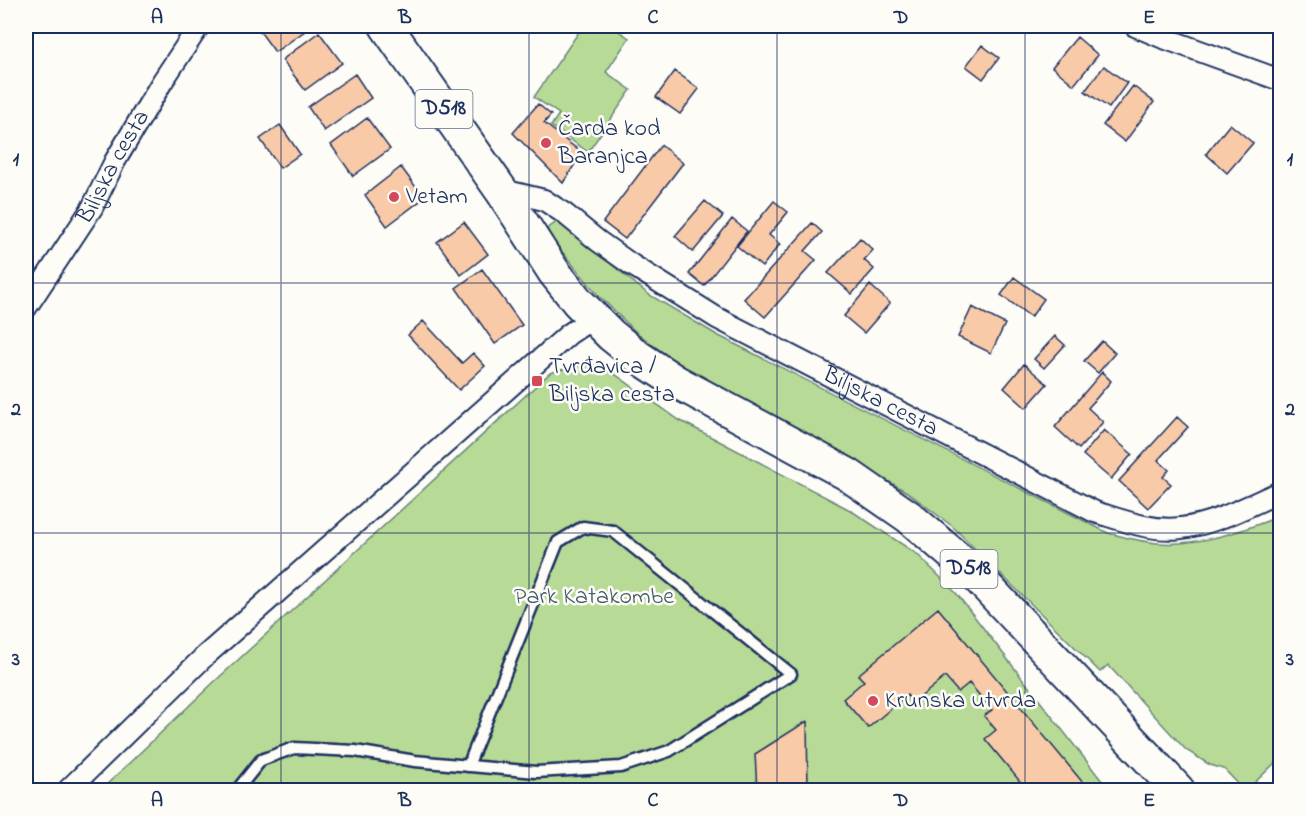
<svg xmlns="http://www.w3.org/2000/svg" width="1306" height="816" font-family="'Indie Flower',sans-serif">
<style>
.green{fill:#b7db96;stroke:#69857a;stroke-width:1.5}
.building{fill:#f9caa8;stroke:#1b2f5e;stroke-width:1.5}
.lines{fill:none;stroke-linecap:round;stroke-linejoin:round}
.lane-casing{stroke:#1b2f5e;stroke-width:15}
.street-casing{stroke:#1b2f5e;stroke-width:24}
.primary-casing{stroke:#1b2f5e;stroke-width:36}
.lane{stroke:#fdfcf7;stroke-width:10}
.street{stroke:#fdfcf7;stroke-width:20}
.primary{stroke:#fdfcf7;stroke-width:32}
.grid{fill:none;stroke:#1b2f5e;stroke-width:1.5;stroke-opacity:0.55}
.poi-dot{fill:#d1495b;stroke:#fdfcf7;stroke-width:2}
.labels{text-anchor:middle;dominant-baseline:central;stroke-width:5;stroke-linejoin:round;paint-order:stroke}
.shield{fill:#fdfcf7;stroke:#5f6c8c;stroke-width:1.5}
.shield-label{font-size:22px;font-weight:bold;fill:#1b2f5e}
.poi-label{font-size:24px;fill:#1b2f5e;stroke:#fdfcf7;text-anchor:start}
.street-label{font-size:24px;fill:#1b2f5e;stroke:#fdfcf7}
.park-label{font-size:24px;fill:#425a6c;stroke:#fdfcf7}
.neatline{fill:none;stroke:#1b2f5e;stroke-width:2}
.grid-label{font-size:20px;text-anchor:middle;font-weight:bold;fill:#1b2f5e}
</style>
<rect width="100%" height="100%" fill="#fdfcf7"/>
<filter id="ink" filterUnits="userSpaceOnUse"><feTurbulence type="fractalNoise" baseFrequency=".0167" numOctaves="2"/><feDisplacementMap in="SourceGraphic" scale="12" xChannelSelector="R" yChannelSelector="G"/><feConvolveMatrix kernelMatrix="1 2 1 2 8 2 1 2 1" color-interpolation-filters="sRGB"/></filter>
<g filter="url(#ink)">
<path class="green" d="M583,26H611L629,38L606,72L631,90L588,152L551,126L559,114L534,97Z
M558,221L648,294L717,335L1108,533C1124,537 1142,542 1158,543C1199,546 1243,531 1280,516V758L1247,790H1244L1224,769L1210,765L1186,750L1108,665L1100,672L952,526L907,492L818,441L688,372L635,331L598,295L554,242L547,229Z
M590,362L616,375L679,420L850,510L917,554L956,593L1109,790H101L213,683L550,373Z"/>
<path class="building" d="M256,26H312L275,52Z
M319,32L342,63L305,90L282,60Z
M1077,37L1098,55L1074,85L1052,67Z
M982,45L999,58L983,79L966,66Z
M1104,66L1127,83L1109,108L1085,91Z
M675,71L699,89L680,114L656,97Z
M355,74L371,98L324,131L308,107Z
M1133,86L1154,102L1125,142L1103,125Z
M538,104L551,115L544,123L582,153L563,183L513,133Z
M367,118L390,149L353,176L331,145Z
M1230,124L1253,143L1227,173L1206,154Z
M280,125L300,154L280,168L260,139Z
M661,145L683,163L625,239L603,222Z
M401,167L424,198L387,226L365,195Z
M705,201L723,216L693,252L675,236Z
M774,201L788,212L769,235L780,244L762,267L737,246Z
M732,219L747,231L704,286L689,274Z
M464,222L488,254L461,275L437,242Z
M812,223L822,232L805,251L816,260L765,317L744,299Z
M860,238L873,250L864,260L874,269L852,294L828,273Z
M482,269L522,325L495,344L456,288Z
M1014,277L1044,299L1031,317L1001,295Z
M870,285L890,303L864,333L844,316Z
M972,307L1005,324L991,353L958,337Z
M423,321L462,363L473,353L485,366L459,390L408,335Z
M1055,336L1065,345L1044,368L1034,359Z
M1102,341L1115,353L1098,373L1084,361Z
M1024,364L1047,384L1026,408L1004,388Z
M1102,372L1111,381L1088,408L1103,422L1079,449L1055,427Z
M1177,417L1188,427L1158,460L1169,470L1163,477L1171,484L1148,508L1119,481Z
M1104,430L1132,454L1111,479L1083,455Z
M938,608L1089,790H1027L985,739L996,730L984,716L992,710L969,683L958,692L945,677L913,703L907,695L868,728L843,699L864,681L858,675Z
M807,721L808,790H757L755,754Z"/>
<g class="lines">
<g class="lane-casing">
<path id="lane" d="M237,790L261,760L294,748L355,751L415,761L536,772L621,767L669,751L791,674L613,531L583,527L558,542L468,766"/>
</g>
<g class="street-casing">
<g id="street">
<path d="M1135,26L1161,37L1280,80"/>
<path id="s1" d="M503,193H515L544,200L565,214L598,241L632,265L717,318L1095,512C1122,520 1152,532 1181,528C1213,525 1250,505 1280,492"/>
<path id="s2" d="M26,308L92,208L115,161L162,82L199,26"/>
<path d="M68,790L205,656L515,382L569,334L593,318"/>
</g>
</g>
<g class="primary-casing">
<path id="primary" d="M386,26L503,193L554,272L578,302L611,335L637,356L675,381L847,474L909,517L972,571L1178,790"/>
</g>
<use href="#lane" class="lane"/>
<use href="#street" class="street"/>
<use href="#primary" class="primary"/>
</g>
</g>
<path class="grid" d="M281,26V790M529,26V790M777,26V790M1025,26V790M26,283H1280M26,533H1280"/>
<g class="poi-dot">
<circle cx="546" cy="143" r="6"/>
<circle cx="394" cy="197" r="6"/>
<rect x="531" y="375" width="12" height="12" rx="3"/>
<circle cx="873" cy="701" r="6"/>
</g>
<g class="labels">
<g class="shield">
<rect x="415.5" y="90" width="57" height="38" rx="4.5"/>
<rect x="940.5" y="550" width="57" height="38" rx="4.5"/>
</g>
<g class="shield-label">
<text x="444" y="109">D518</text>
<text x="969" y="569">D518</text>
</g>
<g class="poi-label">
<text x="558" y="129">Čarda kod<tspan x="558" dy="28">Baranjca</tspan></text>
<text x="406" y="197">Vetam</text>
<text x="549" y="367">Tvrđavica /<tspan x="549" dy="28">Biljska cesta</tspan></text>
<text x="885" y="701">Krunska utvrda</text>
</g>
<g class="street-label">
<text stroke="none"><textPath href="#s2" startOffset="166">Biljska cesta</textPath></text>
<text stroke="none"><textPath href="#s1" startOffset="435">Biljska cesta</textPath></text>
</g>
<g class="park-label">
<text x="594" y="597">Park Katakombe</text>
</g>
</g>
<rect width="1306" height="816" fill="none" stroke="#fdfcf7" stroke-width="66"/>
<rect x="33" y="33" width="1240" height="750" class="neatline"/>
<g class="grid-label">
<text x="157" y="23">A</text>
<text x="405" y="23">B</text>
<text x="653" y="23">C</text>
<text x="901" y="23">D</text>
<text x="1149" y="23">E</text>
<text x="16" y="165">1</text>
<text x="1290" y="165">1</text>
<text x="16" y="415">2</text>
<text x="1290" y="415">2</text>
<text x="16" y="665">3</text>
<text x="1290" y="665">3</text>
<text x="157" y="806">A</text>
<text x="405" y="806">B</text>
<text x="653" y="806">C</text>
<text x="901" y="806">D</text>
<text x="1149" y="806">E</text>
</g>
</svg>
